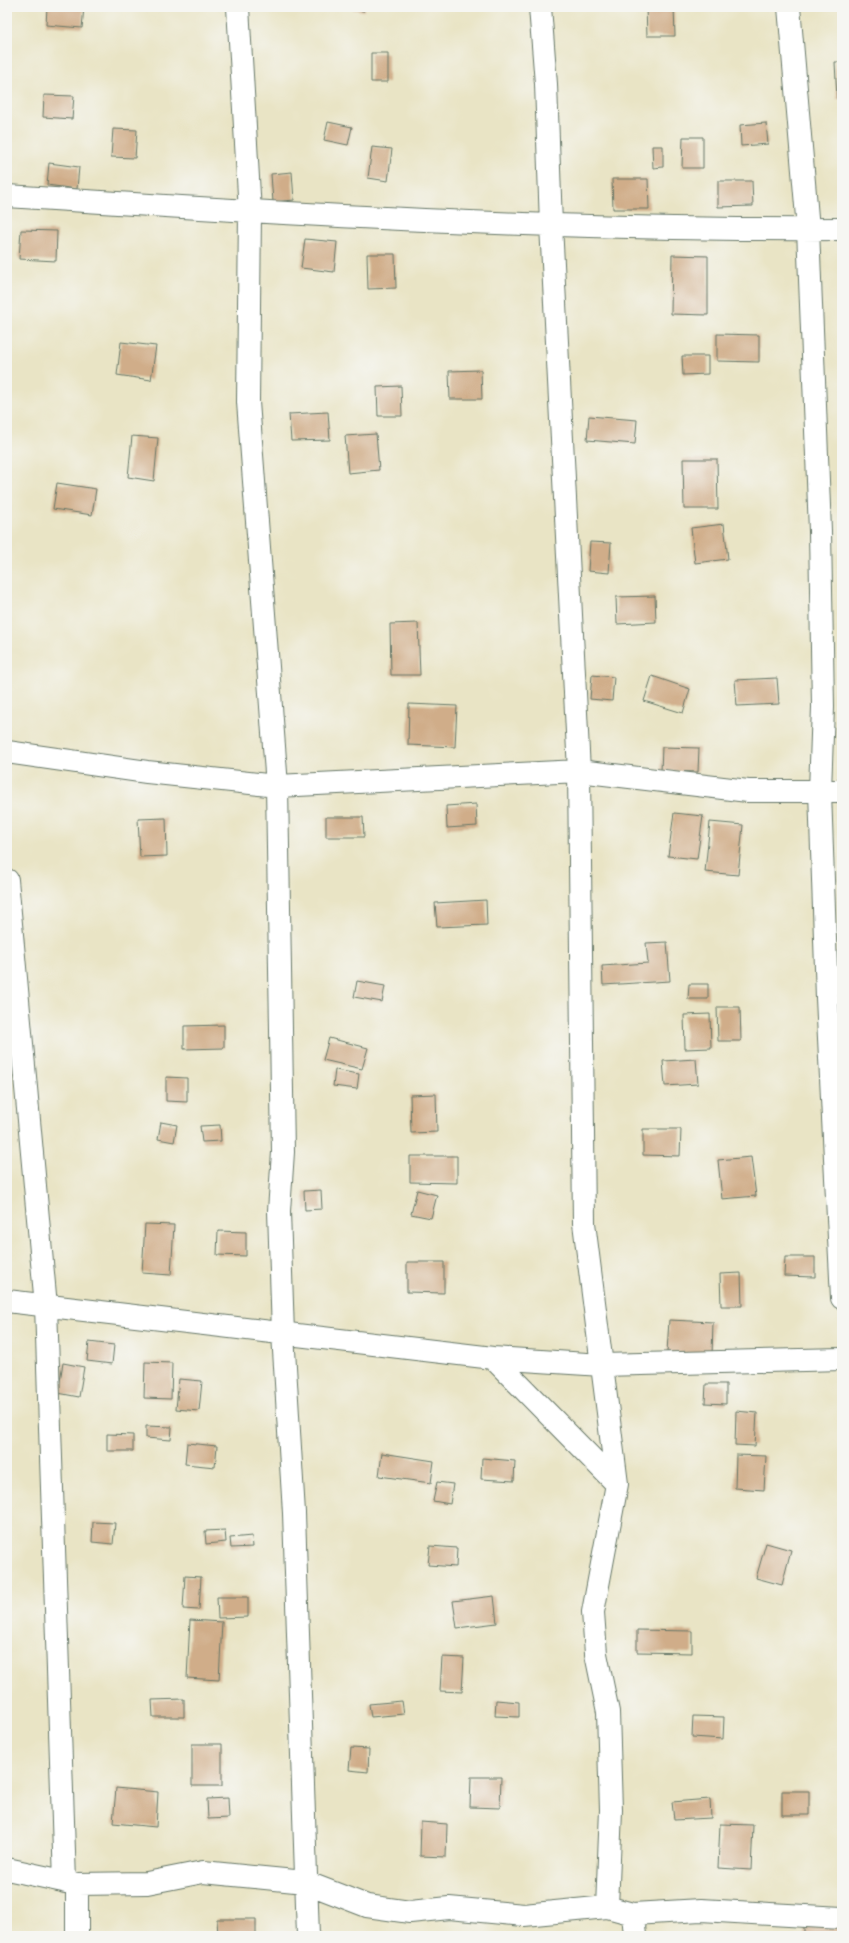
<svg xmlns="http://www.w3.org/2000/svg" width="849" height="1943" font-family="'Indie Flower',sans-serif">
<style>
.building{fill:#d0ad89}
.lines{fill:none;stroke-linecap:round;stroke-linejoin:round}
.minor-casing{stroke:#667767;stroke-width:24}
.minor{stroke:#fff;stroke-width:22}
</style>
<rect width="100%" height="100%" fill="#f6f6f2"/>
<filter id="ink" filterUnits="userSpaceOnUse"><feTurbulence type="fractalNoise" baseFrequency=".025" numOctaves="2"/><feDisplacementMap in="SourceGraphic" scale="8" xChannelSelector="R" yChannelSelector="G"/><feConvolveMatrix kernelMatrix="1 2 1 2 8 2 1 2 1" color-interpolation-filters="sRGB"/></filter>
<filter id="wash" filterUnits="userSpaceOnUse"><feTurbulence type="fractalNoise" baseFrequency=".012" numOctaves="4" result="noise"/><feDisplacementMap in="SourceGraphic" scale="16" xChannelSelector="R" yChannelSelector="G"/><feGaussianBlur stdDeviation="0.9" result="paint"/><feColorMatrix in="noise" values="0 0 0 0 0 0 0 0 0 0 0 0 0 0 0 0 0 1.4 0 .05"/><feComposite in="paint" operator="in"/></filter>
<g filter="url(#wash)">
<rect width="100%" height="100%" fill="#e9e4c5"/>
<g id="blocks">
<path class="building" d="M47,7H84L82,28L46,25Z
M339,7H364V11Z
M646,7H674L675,36H647Z
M371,53H388V82H371Z
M835,62H842V98L837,99Z
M44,95L74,96L72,119L43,117Z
M328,122L352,127L348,145L324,140Z
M766,123L768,144L741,146L740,125Z
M113,129L137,130L135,158L111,157Z
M683,137H703V168H682Z
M652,146H663V167L653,168Z
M372,147L392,149L388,181L368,178Z
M49,163L79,167L77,189L47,185Z
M292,172L294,200L273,202L271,174Z
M612,179H648L649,209H613Z
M718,181H752L753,206L718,207Z
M21,230L57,231L56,261L19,259Z
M305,239L337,242L334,272L301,268Z
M367,254H395L396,288L368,289Z
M672,255L708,256V315L671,314Z
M717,334L759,335V362L717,361Z
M121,342L156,346L151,380L117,375Z
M682,356H708V374L683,375Z
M481,370L482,399H450L449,371Z
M401,386L402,416H378L377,387Z
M328,412L330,440L291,441L289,414Z
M589,416L637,420L635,444L587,440Z
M376,434L379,470L348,473L345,436Z
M132,436L158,438L154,481L128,477Z
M683,459H717L718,509H684Z
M57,483L96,489L92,515L53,509Z
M724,524L728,559L695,563L691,528Z
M590,542L611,543L609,573L588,571Z
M655,596L656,622L617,624L616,597Z
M418,623L420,675H391L390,624Z
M592,675L614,677L612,701L590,699Z
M652,676L690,689L683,713L644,701Z
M777,678L779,704L737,706L735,680Z
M409,704L457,706L455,747L408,745Z
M662,747L699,748L698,772L661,771Z
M476,804L477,826L447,828L446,806Z
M674,813L703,816L697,859L668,856Z
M326,817H363L364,837H326Z
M166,818L167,856L140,857L138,819Z
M710,822L743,825L738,875L705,872Z
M486,900L487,925L437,927L435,903Z
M667,942L670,981L603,985L602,966L648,963L646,943Z
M357,981L385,986L382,1002L354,997Z
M689,984H708V999H688Z
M717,1007H740L741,1041H718Z
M710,1014L711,1048L685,1049L684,1015Z
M224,1025V1048L184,1049V1026Z
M329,1038L368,1048L362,1069L323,1060Z
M696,1059L698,1084L665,1086L663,1061Z
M335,1070L359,1074L357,1089L333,1086Z
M166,1077L187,1078V1102L166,1101Z
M436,1094L437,1132L411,1133L410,1095Z
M161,1122L177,1125L174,1142L158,1139Z
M220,1125L221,1141L202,1142L200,1126Z
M643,1129H681L680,1156L643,1155Z
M410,1156H457V1183L410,1182Z
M751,1157L756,1196L722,1199L718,1160Z
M321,1190L322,1209L305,1210L304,1191Z
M417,1190L437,1195L431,1218L411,1214Z
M145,1224L174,1225L171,1275L142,1273Z
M218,1231L246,1232V1256L217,1255Z
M785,1257H815V1277L784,1276Z
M407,1262H444V1293L407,1292Z
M741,1273L742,1306H721L720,1274Z
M669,1320L713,1322L712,1355L667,1352Z
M89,1342L114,1345L112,1364L87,1361Z
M145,1362L172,1363L171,1399L144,1398Z
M63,1363L84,1367L79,1397L58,1393Z
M179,1379L202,1381L199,1411L176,1409Z
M706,1384H726V1404L705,1403Z
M736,1411L757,1413L755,1446L735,1445Z
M146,1426L172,1427L171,1440L146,1438Z
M107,1434L133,1435V1451H107Z
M187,1443L217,1446L215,1467L185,1464Z
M382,1453L434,1461L431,1483L379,1476Z
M736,1455L766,1456L764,1490L735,1488Z
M482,1458L515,1461L514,1481L481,1479Z
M437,1482L453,1484L450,1504L433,1501Z
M93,1522L115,1523L113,1544L92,1542Z
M225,1530L226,1542L206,1544L205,1531Z
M252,1536L253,1547L231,1548L230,1538Z
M766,1543L791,1550L782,1585L756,1578Z
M430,1546L457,1548L456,1567L428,1565Z
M185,1576L201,1577L199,1610L183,1609Z
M494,1596L497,1623L457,1628L453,1601Z
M217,1597H248V1617L218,1618Z
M190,1620L222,1622L219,1680L187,1678Z
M637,1630L692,1631V1653L637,1652Z
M442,1657L464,1658L462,1692L440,1691Z
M184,1699V1717H153L152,1700Z
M496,1700L519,1702V1717L495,1716Z
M402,1701L404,1714L371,1717L369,1704Z
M693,1716L724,1717L723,1739L692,1737Z
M192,1744H222V1786H192Z
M351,1748L369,1749L368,1772L349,1770Z
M471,1777H501L500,1808L470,1807Z
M116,1788L158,1792L156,1827L113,1823Z
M782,1791H809V1815H782Z
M228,1798L229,1818L208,1819L207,1799Z
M710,1799L711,1818L674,1820L672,1802Z
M421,1822L447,1824L446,1857L420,1856Z
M720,1824L753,1825L751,1870L718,1868Z
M217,1919H256V1936H218Z
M840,1922L841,1936H804V1923Z"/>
</g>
</g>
<g filter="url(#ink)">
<use href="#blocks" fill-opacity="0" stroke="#667767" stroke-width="1"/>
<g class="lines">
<g class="minor-casing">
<path id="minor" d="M238,7L250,212L248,402L277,786L283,1152L279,1211L283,1334L294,1513L308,1936
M540,7L546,84L551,225L579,771L584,1223L617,1484L593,1612L596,1654L608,1712L611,1810L607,1907
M789,7L808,229L820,531L823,707L820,791L827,998L842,1298
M7,196C285,214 564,231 842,229
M7,752L147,772L277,786L579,771L748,791H842
M7,880L46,1306L65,1882
M7,1301L493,1358L602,1365L842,1359
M493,1358L617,1484
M7,1869L77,1884L147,1883L203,1872L305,1882L367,1906L410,1912L449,1908L524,1915L607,1907L633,1914L701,1910L842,1918
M633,1914L635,1936
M77,1936V1884"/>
</g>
<use href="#minor" class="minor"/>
</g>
</g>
<rect width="849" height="1943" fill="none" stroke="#f6f6f2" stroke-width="24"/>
</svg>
